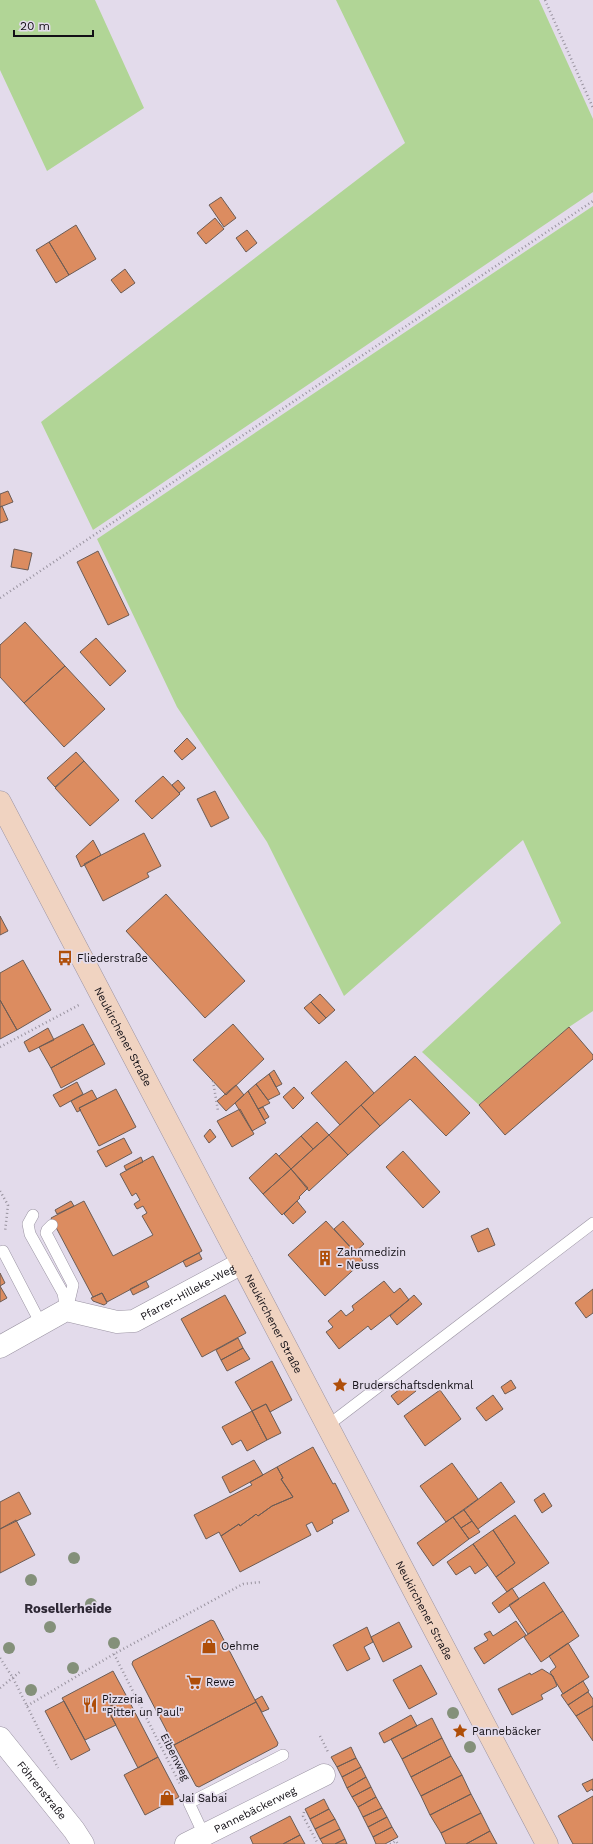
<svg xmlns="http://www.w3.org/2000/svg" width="593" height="1844" font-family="'Work Sans',sans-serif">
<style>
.green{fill:#b1d596}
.building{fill:#dc8c60;stroke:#6c5c55}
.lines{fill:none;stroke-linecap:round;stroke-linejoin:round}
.lane-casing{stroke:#9b94a3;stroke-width:12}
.street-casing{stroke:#9b94a3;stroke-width:23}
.secondary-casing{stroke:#9b94a3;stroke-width:23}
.path{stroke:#99939f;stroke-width:2.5;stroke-dasharray:1 3;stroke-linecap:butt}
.lane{stroke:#fff;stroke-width:11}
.street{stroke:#fff;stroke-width:22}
.secondary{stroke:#f0d3c1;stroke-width:22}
.tree{fill:#84907a}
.labels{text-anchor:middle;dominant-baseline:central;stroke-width:3.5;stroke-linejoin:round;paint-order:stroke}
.poi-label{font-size:11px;fill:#131016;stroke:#e3dbeb;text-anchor:start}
.street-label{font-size:11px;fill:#131016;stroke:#e3dbeb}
.quarter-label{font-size:13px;font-weight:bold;fill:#2e2835;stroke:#e3dbeb}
</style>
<rect width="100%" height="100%" fill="#e3dbeb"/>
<path class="green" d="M0,0H95L144,108L47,171L0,70Z
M336,0H539L593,119V192L93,530L41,422L405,143Z
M593,206V1011L569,1027L479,1105L422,1052L561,923L523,840L344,996L267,842L177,707L97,539Z"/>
<path class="building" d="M221,197L236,218L224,227L209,205Z
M215,218L224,229L206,244L197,233Z
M76,225L96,259L69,275L49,242Z
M247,230L257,243L246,252L236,238Z
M49,242L69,275L56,283L36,250Z
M125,269L135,283L121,293L111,280Z
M8,491L13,502L0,507V494Z
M2,506L8,520L0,523V507Z
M14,549L32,553L28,570L11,567Z
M98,551L129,615L108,625L77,562Z
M25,622L65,666L24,703L0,677V645Z
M96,638L126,671L110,686L80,652Z
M65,666L105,709L64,747L24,703Z
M187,738L196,748L182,760L174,751Z
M76,752L84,761L55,787L47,778Z
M84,761L119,800L90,826L55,788Z
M163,776L180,794L152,819L135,801Z
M178,780L185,788L179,793L172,785Z
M215,791L229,818L211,827L197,799Z
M144,833L161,866L147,873L149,877L103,901L84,864Z
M93,840L101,855L81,867L76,856Z
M166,894L245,981L205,1018L126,931Z
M0,916L8,931L0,935Z
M23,960L51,1010L17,1030L0,1000V973Z
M320,994L335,1010L326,1018L311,1002Z
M0,1000L17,1030L0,1039Z
M311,1002L326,1018L319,1024L304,1008Z
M83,1024L94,1044L51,1068L39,1047Z
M233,1024L264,1059L226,1095L193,1060Z
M569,1027L593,1055V1059L505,1135L479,1105Z
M48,1028L54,1040L29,1052L24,1042Z
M94,1044L105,1064L61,1088L51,1068Z
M415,1056L470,1113L446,1136L410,1099L380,1126L361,1105Z
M346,1061L374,1093L340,1125L311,1093Z
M274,1070L282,1084L276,1087L269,1074Z
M269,1074L280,1094L268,1100L256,1084Z
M77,1082L83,1094L60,1107L53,1095Z
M256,1084L270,1103L258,1109L248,1091Z
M236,1085L244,1095L226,1111L217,1101Z
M294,1087L304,1098L293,1109L283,1097Z
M116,1089L136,1127L99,1146L79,1108Z
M92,1090L97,1099L79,1108L81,1110L77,1112L71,1101Z
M248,1091L266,1123L252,1131L235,1103Z
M361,1105L380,1126L348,1155L329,1135Z
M263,1107L269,1117L264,1120L258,1109Z
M240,1109L254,1134L232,1147L217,1121Z
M317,1122L329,1135L313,1149L301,1136Z
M210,1129L216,1137L209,1143L204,1136Z
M329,1135L348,1155L309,1191L291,1169Z
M301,1136L313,1149L291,1169L279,1156Z
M124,1138L132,1153L106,1167L97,1151Z
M403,1151L440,1192L423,1208L386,1167Z
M276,1153L291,1169L263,1194L249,1178Z
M153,1156L202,1251L107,1302L102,1293L93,1297L51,1218L84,1201L113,1256L153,1235L142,1216L147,1213L143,1206L137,1209L134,1204L140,1200L136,1193L132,1196L120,1174Z
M141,1157L143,1162L126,1170L124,1166Z
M291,1169L308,1188L299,1197L300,1198L282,1215L263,1194Z
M71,1201L74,1206L57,1214L55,1210Z
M297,1201L306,1212L293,1224L284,1214Z
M326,1221L363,1261L325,1296L288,1255Z
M343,1221L364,1244L355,1252L334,1229Z
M488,1228L495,1245L478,1252L471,1236Z
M199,1253L202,1259L186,1267L183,1261Z
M0,1273L5,1283L0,1286L7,1298L0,1302Z
M146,1281L149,1287L133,1295L130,1289Z
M384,1281L394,1293L400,1288L409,1300L371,1330L368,1326L339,1349L326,1332L333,1327L328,1321L341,1310L346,1316L354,1310L352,1306Z
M593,1289V1313L586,1318L575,1303Z
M102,1293L107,1303L104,1305L93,1301L91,1298Z
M225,1295L246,1333L202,1357L181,1319Z
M414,1295L422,1304L397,1325L390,1316Z
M238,1338L243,1348L221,1360L216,1350Z
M243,1348L250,1359L227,1371L221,1360Z
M272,1361L292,1400L270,1412L266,1404L252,1411L235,1382Z
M511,1380L516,1388L505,1394L501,1387Z
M409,1382L416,1391L398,1405L391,1396Z
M440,1390L461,1419L425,1446L404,1416Z
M493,1395L503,1409L486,1421L476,1408Z
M266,1404L281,1433L267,1440L252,1411Z
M252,1411L267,1440L247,1451L241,1440L232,1445L222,1427Z
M313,1447L333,1484L335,1483L349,1511L332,1520L333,1523L317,1532L312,1522L306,1525L311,1535L240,1572L221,1536L239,1524L240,1526L255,1515L256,1514L258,1516L272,1506L293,1497L281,1479L283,1478L277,1467Z
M254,1460L263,1475L230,1493L222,1477Z
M452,1463L478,1499L446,1522L420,1486Z
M277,1467L283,1478L281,1479L293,1497L272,1506L258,1516L256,1514L255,1515L240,1526L239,1524L221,1536L219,1532L206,1539L194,1515L252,1485L250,1482Z
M501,1482L515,1502L478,1529L464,1510Z
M19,1492L31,1514L0,1529V1502Z
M544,1493L552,1506L542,1513L534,1500Z
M464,1510L472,1521L461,1528L453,1517Z
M515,1515L549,1563L507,1592L496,1577L515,1563L493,1530Z
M453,1517L469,1539L433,1566L417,1543Z
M16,1520L35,1555L0,1573V1529Z
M472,1521L480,1532L469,1539L461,1528Z
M493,1530L515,1563L496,1577L473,1544Z
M473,1544L488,1565L475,1574L470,1566L456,1575L447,1562Z
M544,1582L563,1611L528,1634L509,1605Z
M512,1588L519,1599L499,1613L492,1603Z
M563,1611L579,1636L541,1662L524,1637Z
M211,1620L214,1621L256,1702L174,1745L132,1664L133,1661Z
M516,1621L526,1635L484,1664L474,1648L488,1640L484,1634L490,1631L493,1636Z
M399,1622L412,1647L383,1662L371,1637Z
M367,1627L373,1642L364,1647L370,1659L347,1671L333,1645Z
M568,1643L589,1677L563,1694L550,1672L556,1667L549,1656Z
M421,1665L437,1694L409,1709L393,1680Z
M542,1669L553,1676L557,1686L541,1695L543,1699L512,1715L498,1689L530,1673L531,1675Z
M113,1671L127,1697L107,1708L116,1725L85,1740L62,1698Z
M583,1681L589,1691L568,1705L561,1695Z
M588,1692L593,1699V1706L576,1716L568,1705Z
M262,1696L269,1709L262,1712L255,1700Z
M127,1697L158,1757L138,1768L107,1708Z
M64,1701L90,1750L71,1760L45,1711Z
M256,1702L278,1743L277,1746L199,1787L196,1786L174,1745Z
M593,1706V1741L576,1716Z
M411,1715L417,1726L384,1743L379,1733Z
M432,1718L442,1738L402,1759L391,1739Z
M442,1738L451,1756L411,1777L402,1759Z
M351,1747L356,1758L337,1767L331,1757Z
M451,1756L462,1775L421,1796L411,1777Z
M158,1757L179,1797L145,1815L124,1775Z
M356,1758L361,1767L342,1777L337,1767Z
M361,1767L366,1777L347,1788L342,1777Z
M462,1775L471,1794L430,1815L421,1796Z
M366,1777L371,1787L352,1797L347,1788Z
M593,1779V1791L592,1789L587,1792L582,1784Z
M371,1787L376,1797L358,1807L352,1797Z
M471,1794L481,1813L441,1833L430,1815Z
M593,1796V1844H573L558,1816Z
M376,1797L382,1808L363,1817L358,1807Z
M324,1799L329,1809L310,1819L305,1809Z
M382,1808L387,1817L368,1827L363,1817Z
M329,1809L335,1819L315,1829L310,1819Z
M481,1813L490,1831L466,1844H446L441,1833Z
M290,1816L300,1835L283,1844H253L250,1837Z
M387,1817L392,1827L373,1837L368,1827Z
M335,1819L340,1829L320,1839L315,1829Z
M392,1827L398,1837L385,1844H376L373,1837Z
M340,1829L345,1839L335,1844H323L320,1839Z
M490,1831L497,1844H466Z
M300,1835L305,1844H283Z
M345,1839L347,1844H335Z"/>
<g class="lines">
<g class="lane-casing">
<path id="lane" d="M33,1215L28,1224L30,1234L63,1293L66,1310
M52,1225L47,1230L46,1233L73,1285L68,1306
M3,1251L41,1324
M327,1426L593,1223
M204,1835L189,1803L283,1755"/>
</g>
<g class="street-casing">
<g id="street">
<path id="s1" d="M0,1347L66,1310L117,1322L134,1321L242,1263"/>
<path id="s2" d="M0,1738L74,1830L83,1844"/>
<path id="s3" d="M186,1844L324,1775"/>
</g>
</g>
<g class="secondary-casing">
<g id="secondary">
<path id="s4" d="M0,802L547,1844"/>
</g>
</g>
<path class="path" d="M545,0L593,108
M0,598L593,201
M0,1047L79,1005
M213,1081L218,1111
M0,1191L8,1205L5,1232
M114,1654L181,1786
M0,1658L13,1678L58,1768
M0,1688L21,1671
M27,1706L114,1654L243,1584L261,1582
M320,1736L328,1752
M304,1812L303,1816L318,1844
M390,1844L396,1841L398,1844"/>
<use href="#lane" class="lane"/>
<use href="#street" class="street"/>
<use href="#secondary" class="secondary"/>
</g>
<g class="tree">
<circle cx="74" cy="1558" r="6"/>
<circle cx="31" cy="1580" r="6"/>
<circle cx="91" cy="1604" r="6"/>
<circle cx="50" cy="1627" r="6"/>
<circle cx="114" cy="1643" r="6"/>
<circle cx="9" cy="1648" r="6"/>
<circle cx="73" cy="1668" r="6"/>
<circle cx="31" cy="1690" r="6"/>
<circle cx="453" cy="1713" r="6"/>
<circle cx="470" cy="1747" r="6"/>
</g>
<defs>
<g id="bus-bare" transform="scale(1.2)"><path d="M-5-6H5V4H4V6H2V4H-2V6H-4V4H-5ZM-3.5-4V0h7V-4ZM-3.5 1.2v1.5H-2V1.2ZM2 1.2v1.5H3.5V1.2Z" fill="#af4e09" stroke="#e3dbeb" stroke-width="2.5" paint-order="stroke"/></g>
<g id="building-bare" transform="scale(1.2)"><path d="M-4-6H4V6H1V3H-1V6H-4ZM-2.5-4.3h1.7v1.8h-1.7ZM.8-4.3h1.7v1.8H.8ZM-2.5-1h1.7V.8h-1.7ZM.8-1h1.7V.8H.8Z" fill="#af4e09" stroke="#e3dbeb" stroke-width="2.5" paint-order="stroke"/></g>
<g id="sight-bare" transform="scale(1.2)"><path d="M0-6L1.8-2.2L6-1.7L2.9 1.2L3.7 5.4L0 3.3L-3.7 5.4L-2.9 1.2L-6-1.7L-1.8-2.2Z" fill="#af4e09" stroke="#e3dbeb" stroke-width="2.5" paint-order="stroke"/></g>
<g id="shop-bare" transform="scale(1.2)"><path d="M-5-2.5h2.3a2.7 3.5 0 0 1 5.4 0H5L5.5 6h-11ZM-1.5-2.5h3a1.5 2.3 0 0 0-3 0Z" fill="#af4e09" stroke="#e3dbeb" stroke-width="2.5" paint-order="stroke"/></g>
<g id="supermarket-bare" transform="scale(1.2)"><path d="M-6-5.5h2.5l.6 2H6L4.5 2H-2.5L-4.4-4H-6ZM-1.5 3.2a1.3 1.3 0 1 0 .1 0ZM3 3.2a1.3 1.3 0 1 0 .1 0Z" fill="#af4e09" stroke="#e3dbeb" stroke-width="2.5" paint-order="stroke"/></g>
<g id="restaurant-bare" transform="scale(1.2)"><path d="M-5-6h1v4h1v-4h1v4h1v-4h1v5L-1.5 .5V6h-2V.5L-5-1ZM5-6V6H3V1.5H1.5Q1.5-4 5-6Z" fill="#af4e09" stroke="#e3dbeb" stroke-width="2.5" paint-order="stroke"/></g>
</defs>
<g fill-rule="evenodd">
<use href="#bus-bare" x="65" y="958"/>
<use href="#building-bare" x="325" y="1258"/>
<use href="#sight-bare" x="340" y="1385"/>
<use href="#shop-bare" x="209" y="1646"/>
<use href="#supermarket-bare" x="194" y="1682"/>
<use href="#restaurant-bare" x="90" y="1705"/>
<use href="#sight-bare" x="460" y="1731"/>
<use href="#shop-bare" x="167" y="1798"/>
</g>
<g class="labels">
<g class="poi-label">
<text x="77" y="958">Fliederstraße</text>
<text x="337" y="1252">Zahnmedizin<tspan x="337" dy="13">- Neuss</tspan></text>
<text x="352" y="1385">Bruderschaftsdenkmal</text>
<text x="221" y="1646">Oehme</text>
<text x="206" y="1682">Rewe</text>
<text x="102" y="1699">Pizzeria<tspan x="102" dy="13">"Pitter un Paul"</tspan></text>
<text x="472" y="1731">Pannebäcker</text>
<text x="179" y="1798">Jai Sabai</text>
</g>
<g class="street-label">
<text stroke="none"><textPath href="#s4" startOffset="265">Neukirchener Straße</textPath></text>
<text stroke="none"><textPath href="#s1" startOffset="206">Pfarrer-Hilleke-Weg</textPath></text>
<text stroke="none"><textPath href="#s4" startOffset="589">Neukirchener Straße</textPath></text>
<text stroke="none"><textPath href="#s4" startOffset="913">Neukirchener Straße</textPath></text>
<text transform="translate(175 1757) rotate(63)">Eibenweg</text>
<text stroke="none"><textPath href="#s2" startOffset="67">Föhrenstraße</textPath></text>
<text stroke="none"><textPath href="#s3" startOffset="77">Pannebäckerweg</textPath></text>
</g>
<g class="quarter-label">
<text x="68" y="1608">Rosellerheide</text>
</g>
</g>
<path d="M14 30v6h79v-6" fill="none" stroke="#131016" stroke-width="2"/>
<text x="20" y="30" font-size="12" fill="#131016" stroke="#e3dbeb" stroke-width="3" paint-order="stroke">20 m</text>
</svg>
